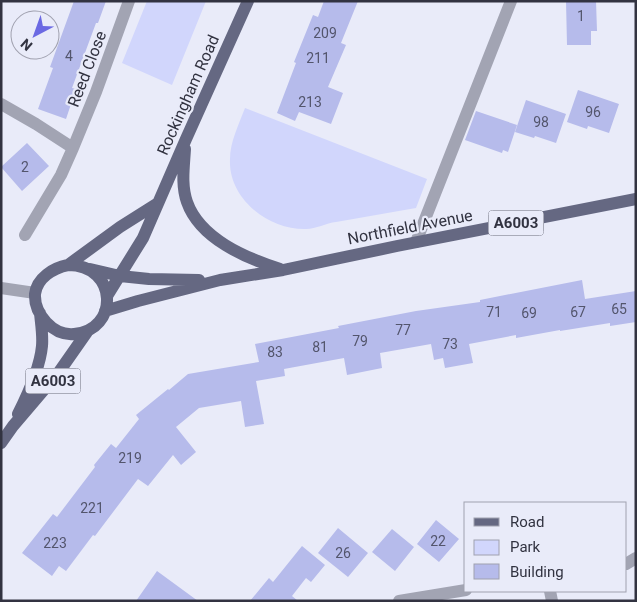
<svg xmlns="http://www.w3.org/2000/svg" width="637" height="602" font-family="Roboto,sans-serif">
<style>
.green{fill:#d1d6fc}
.building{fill:#b6bbeb}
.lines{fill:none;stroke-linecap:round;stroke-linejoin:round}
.service{stroke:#a2a4b3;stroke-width:12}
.minor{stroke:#a2a4b3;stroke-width:12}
.primary{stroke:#656882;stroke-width:12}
.labels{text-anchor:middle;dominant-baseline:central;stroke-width:4.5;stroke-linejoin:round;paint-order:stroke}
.number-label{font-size:14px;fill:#53556c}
.shield{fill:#e9ebf9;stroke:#696a78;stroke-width:1}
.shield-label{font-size:15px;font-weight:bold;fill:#323341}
.street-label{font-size:16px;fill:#323341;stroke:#e9ebf9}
</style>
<rect width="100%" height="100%" fill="#e9ebf9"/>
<path class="green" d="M147,1H206L172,85L122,63Z
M245,108L427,179L416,208C389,213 363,217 336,222C326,223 316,229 306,229C269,230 228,199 230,159C230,142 239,124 245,108Z"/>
<path class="building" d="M74,1H106L98,23H96L72,88L76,89L66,119L38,109L53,68L50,67Z
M324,1H358L341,43L346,45L328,87L343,93L331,124L299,112L295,121L277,113L296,63L294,62L313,15L318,17Z
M566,1H596L597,31H591V45H567Z
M578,90L619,104L609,133L588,126L587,129L567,122Z
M526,100L566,114L556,143L535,136L534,138L515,132Z
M476,111L517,125L508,152L503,150L502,153L465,140Z
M27,143L49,166L22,191L1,167Z
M582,280L585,299L636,291V322L610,326V323L560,331V330L516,338V335L469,344L473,363L445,368L443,358L434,360L431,344L380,353L382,368L347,375L344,358L284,369L285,376L256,381L264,424L245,427L241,401L199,408L176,427L196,452L181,465L173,455L148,486L138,479L95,536L93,535L66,571L59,566L52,576L22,553L53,514L57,517L95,467L94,465L111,444L116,448L139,419L136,415L168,389L169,390L188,374L259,362L255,344L339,328L338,326L416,311L480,302V300Z
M436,520L459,539L439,562L417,544Z
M338,528L368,553L348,577L318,553Z
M392,529L414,547L395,571L372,552Z
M302,546L325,565L311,582L306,578L292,596L298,601H250L269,578L273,582Z
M157,571L198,601H136Z"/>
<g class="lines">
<path class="service" d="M416,242L511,1"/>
<path class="minor" d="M1,104L36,124L73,148L61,175L25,235
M73,148L96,92L129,1
M1,288L35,293
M626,564L636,558
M550,591L552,601
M399,601L466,590"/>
<path class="primary" d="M185,149C184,167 181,185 187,202C200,239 246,258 280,269
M68,265C119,265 119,331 74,334C53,336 34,314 35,294C37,278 53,268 68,265Z
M68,265L120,227L158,203
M90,269L120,276L149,279L199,280
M107,296L143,238L186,139L248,1
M105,311L138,301L220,280L283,270L397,246L636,199
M18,414C28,394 40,368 42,346C43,335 41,324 40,313
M1,443L13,426L59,372L87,332"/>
</g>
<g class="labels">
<g class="number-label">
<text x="581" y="16">1</text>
<text x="325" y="33">209</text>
<text x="69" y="56">4</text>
<text x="318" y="58">211</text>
<text x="310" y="102">213</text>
<text x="593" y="112">96</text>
<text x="541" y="122">98</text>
<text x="25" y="167">2</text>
<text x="619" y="309">65</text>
<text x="494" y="312">71</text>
<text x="578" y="312">67</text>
<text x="529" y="313">69</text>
<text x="403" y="330">77</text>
<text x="360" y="341">79</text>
<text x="450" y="344">73</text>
<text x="320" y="347">81</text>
<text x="275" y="352">83</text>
<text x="130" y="458">219</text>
<text x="92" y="508">221</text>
<text x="438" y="541">22</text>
<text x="55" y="543">223</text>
<text x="343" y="553">26</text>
</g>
<g class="shield">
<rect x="488.5" y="210.5" width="55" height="25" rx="4"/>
<rect x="25.5" y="368.5" width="55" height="25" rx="4"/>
</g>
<g class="shield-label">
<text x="516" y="223">A6003</text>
<text x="53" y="381">A6003</text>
</g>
<g class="street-label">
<text transform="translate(87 69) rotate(-69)">Reed Close</text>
<text transform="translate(188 95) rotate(-66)">Rockingham Road</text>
<text transform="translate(410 227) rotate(-11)">Northfield Avenue</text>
</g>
</g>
<rect width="637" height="602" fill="none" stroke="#323341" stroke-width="5"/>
<rect x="464" y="502" width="162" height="90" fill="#e9ebf9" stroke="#a0a1af"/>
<rect x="474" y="518" width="25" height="8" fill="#656882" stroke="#a0a1af"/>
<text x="510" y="527" font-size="15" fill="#323341">Road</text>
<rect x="474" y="540" width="25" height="15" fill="#d1d6fc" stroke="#a0a1af"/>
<text x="510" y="552" font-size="15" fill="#323341">Park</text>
<rect x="474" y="564" width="25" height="15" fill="#b6bbeb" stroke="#a0a1af"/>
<text x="510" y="577" font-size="15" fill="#323341">Building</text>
<g transform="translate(35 35) rotate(221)"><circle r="24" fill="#e9ebf9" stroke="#a0a1af"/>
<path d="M0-4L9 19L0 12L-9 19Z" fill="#6b69e3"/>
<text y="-8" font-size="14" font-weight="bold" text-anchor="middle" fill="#323341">N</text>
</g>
</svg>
